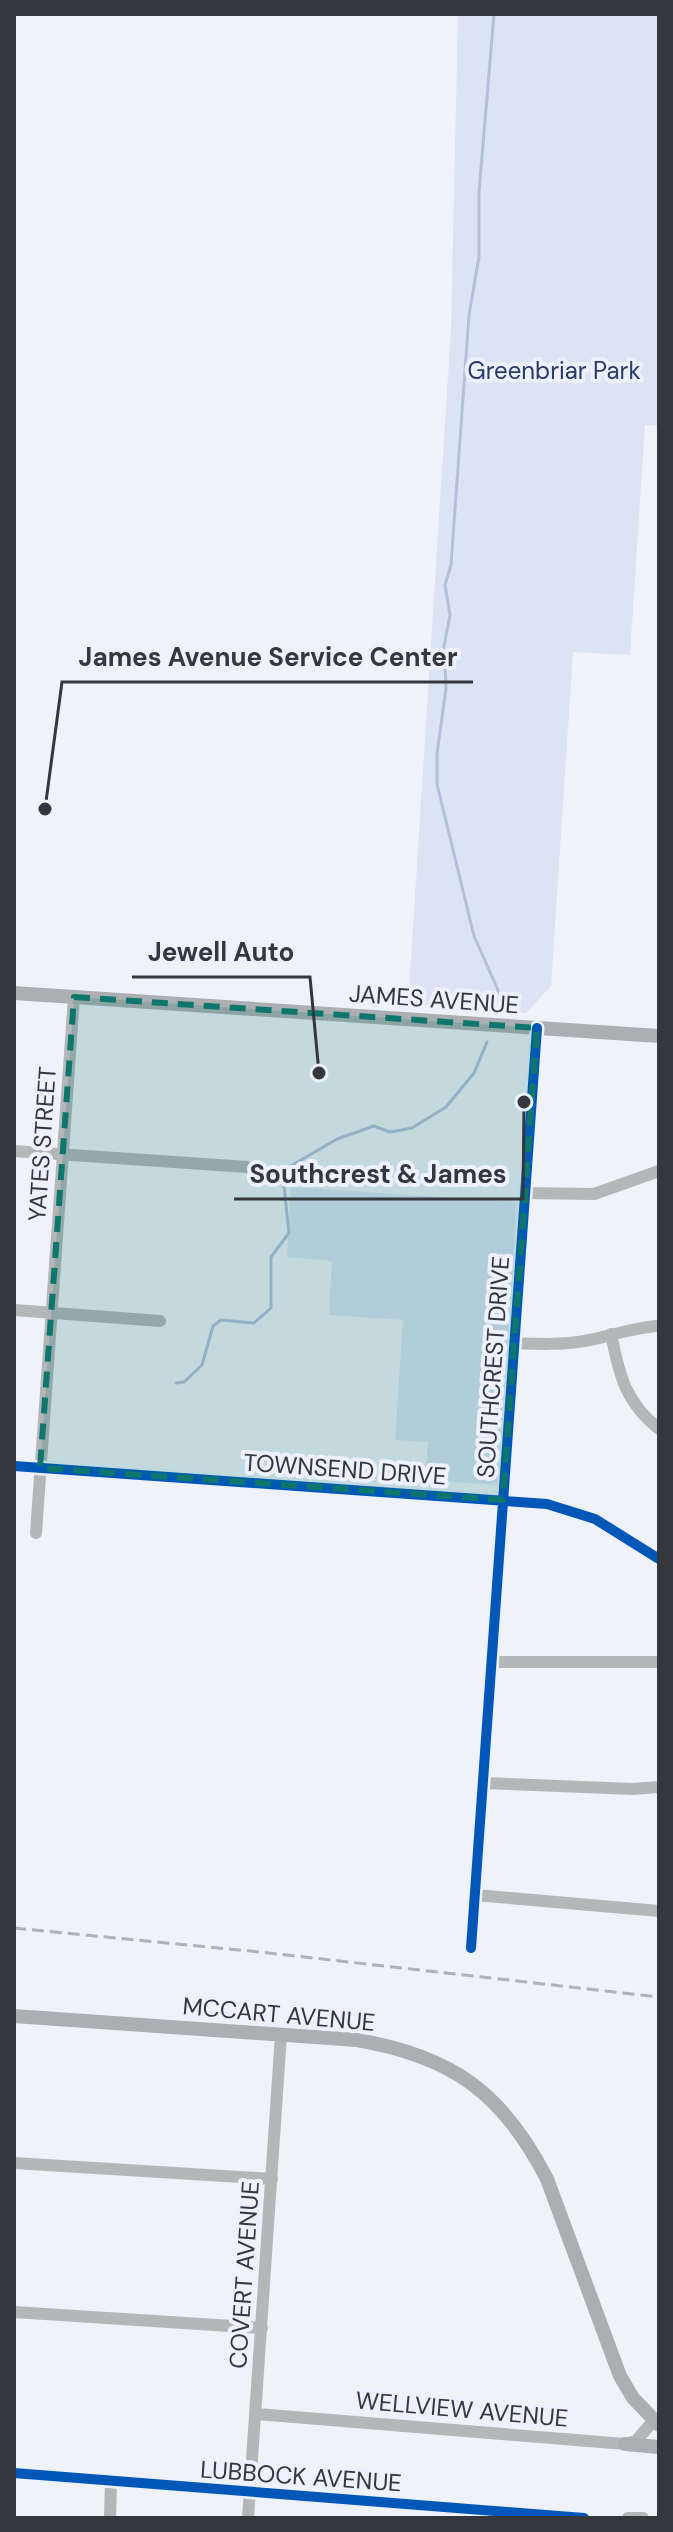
<svg xmlns="http://www.w3.org/2000/svg" width="673" height="2532" font-family="'DM Sans',sans-serif">
<style>
.green{fill:#dbe3f5}
.lines{fill:none;stroke-linecap:round;stroke-linejoin:round}
.stream{stroke:#b4bfdc;stroke-width:3}
.minor{stroke:#b4b6b8;stroke-width:12}
.major{stroke:#adaeb2;stroke-width:14}
.rail{stroke:#afb1b4;stroke-width:3;stroke-dasharray:12 6;stroke-linecap:butt}
.cycleway-casing{stroke:#ecf1fd;stroke-width:15}
.cycleway{stroke:#0057b8;stroke-width:10}
.marked{fill:#0f766e;fill-opacity:0.2;stroke:#0f766e;stroke-width:6;stroke-dasharray:16 10;stroke-linejoin:round}
.labels{text-anchor:middle;dominant-baseline:central;stroke-width:8;stroke-linejoin:round;paint-order:stroke}
.park-label{font-size:24px;fill:#283869;stroke:#ecf1fd}
.street-label{font-size:24px;fill:#35373d;stroke:#ecf1fd}
.leader{fill:none;stroke:#35373d;stroke-width:3}
.callout-dot{fill:#35373d;stroke:#ecf1fd;stroke-width:3}
.callout-label{font-size:26px;text-anchor:middle;font-weight:bold;fill:#35373d;stroke:#ecf1fd;stroke-width:8;stroke-linejoin:round;paint-order:stroke}
</style>
<rect width="100%" height="100%" fill="#f0f2f9"/>
<path class="green" d="M458,14H659V426L645,425L630,655L573,652L551,986L526,1013L408,1006L451,329Z
M291,1187L518,1202L499,1485L425,1480L428,1442L395,1440L403,1320L329,1315L332,1261L287,1257Z"/>
<g class="lines">
<path class="stream" d="M494,14L479,192V257L469,315L451,565L445,585L450,615L444,646L446,688L437,754V784L474,936L498,990L494,1012
M176,1383L184,1382L202,1365L213,1326L221,1320L254,1323L271,1308V1257L289,1233L284,1186L289,1167L337,1139L374,1126L390,1132L412,1128L446,1107L474,1073L487,1042"/>
<path class="minor" d="M14,1151L247,1167
M526,1193L594,1194L659,1171
M14,1310L160,1321
M611,1334C619,1374 625,1402 659,1429
M515,1343C538,1344 562,1345 584,1341C609,1337 633,1327 659,1326
M14,1466L547,1504L595,1519L659,1559
M36,1533L74,997
M491,1662H659
M483,1783L633,1789L659,1787
M475,1895L659,1911
M471,1948L537,1028
M14,2163L272,2179
M14,2312L262,2328
M257,2414L625,2444L636,2441L654,2420
M14,2473L584,2518
M110,2518L111,2481
M248,2518L281,2035
M628,2518H643"/>
<path class="major" d="M14,993L659,1036
M14,2016L357,2040C452,2056 503,2093 547,2179L620,2376L633,2398L659,2425
M625,2444L659,2447"/>
<path class="rail" d="M14,1928L260,1952L659,1997"/>
<g class="cycleway-casing">
<path id="cycleway" d="M14,1466L547,1504L595,1519L659,1559
M471,1948L537,1028
M14,2473L584,2518"/>
</g>
<use href="#cycleway" class="cycleway"/>
</g>
<path class="marked" d="M74,997L537,1028L503,1500L40,1468Z"/>
<g class="labels">
<g class="park-label">
<text x="554" y="370">Greenbriar Park</text>
</g>
<g class="street-label">
<text transform="translate(434 999) rotate(4)">JAMES AVENUE</text>
<text transform="translate(42 1144) rotate(-86)">YATES STREET</text>
<text transform="translate(493 1367) rotate(-86)">SOUTHCREST DRIVE</text>
<text transform="translate(345 1469) rotate(4)">TOWNSEND DRIVE</text>
<text transform="translate(279 2014) rotate(5)">MCCART AVENUE</text>
<text transform="translate(244 2275) rotate(-86)">COVERT AVENUE</text>
<text transform="translate(462 2409) rotate(5)">WELLVIEW AVENUE</text>
<text transform="translate(301 2476) rotate(4)">LUBBOCK AVENUE</text>
</g>
</g>
<path class="leader" d="M45 809L62 682H473M319 1073L310 977H132M524 1102L523 1199H234"/>
<g class="callout-dot">
<circle cx="45" cy="809" r="8"/>
<circle cx="319" cy="1073" r="8"/>
<circle cx="524" cy="1102" r="8"/>
</g>
<g class="callout-label">
<text x="268" y="666">James Avenue Service Center</text>
<text x="221" y="961">Jewell Auto</text>
<text x="378" y="1183">Southcrest &amp; James</text>
</g>
<rect width="673" height="2532" fill="none" stroke="#35373d" stroke-width="32"/>
</svg>
